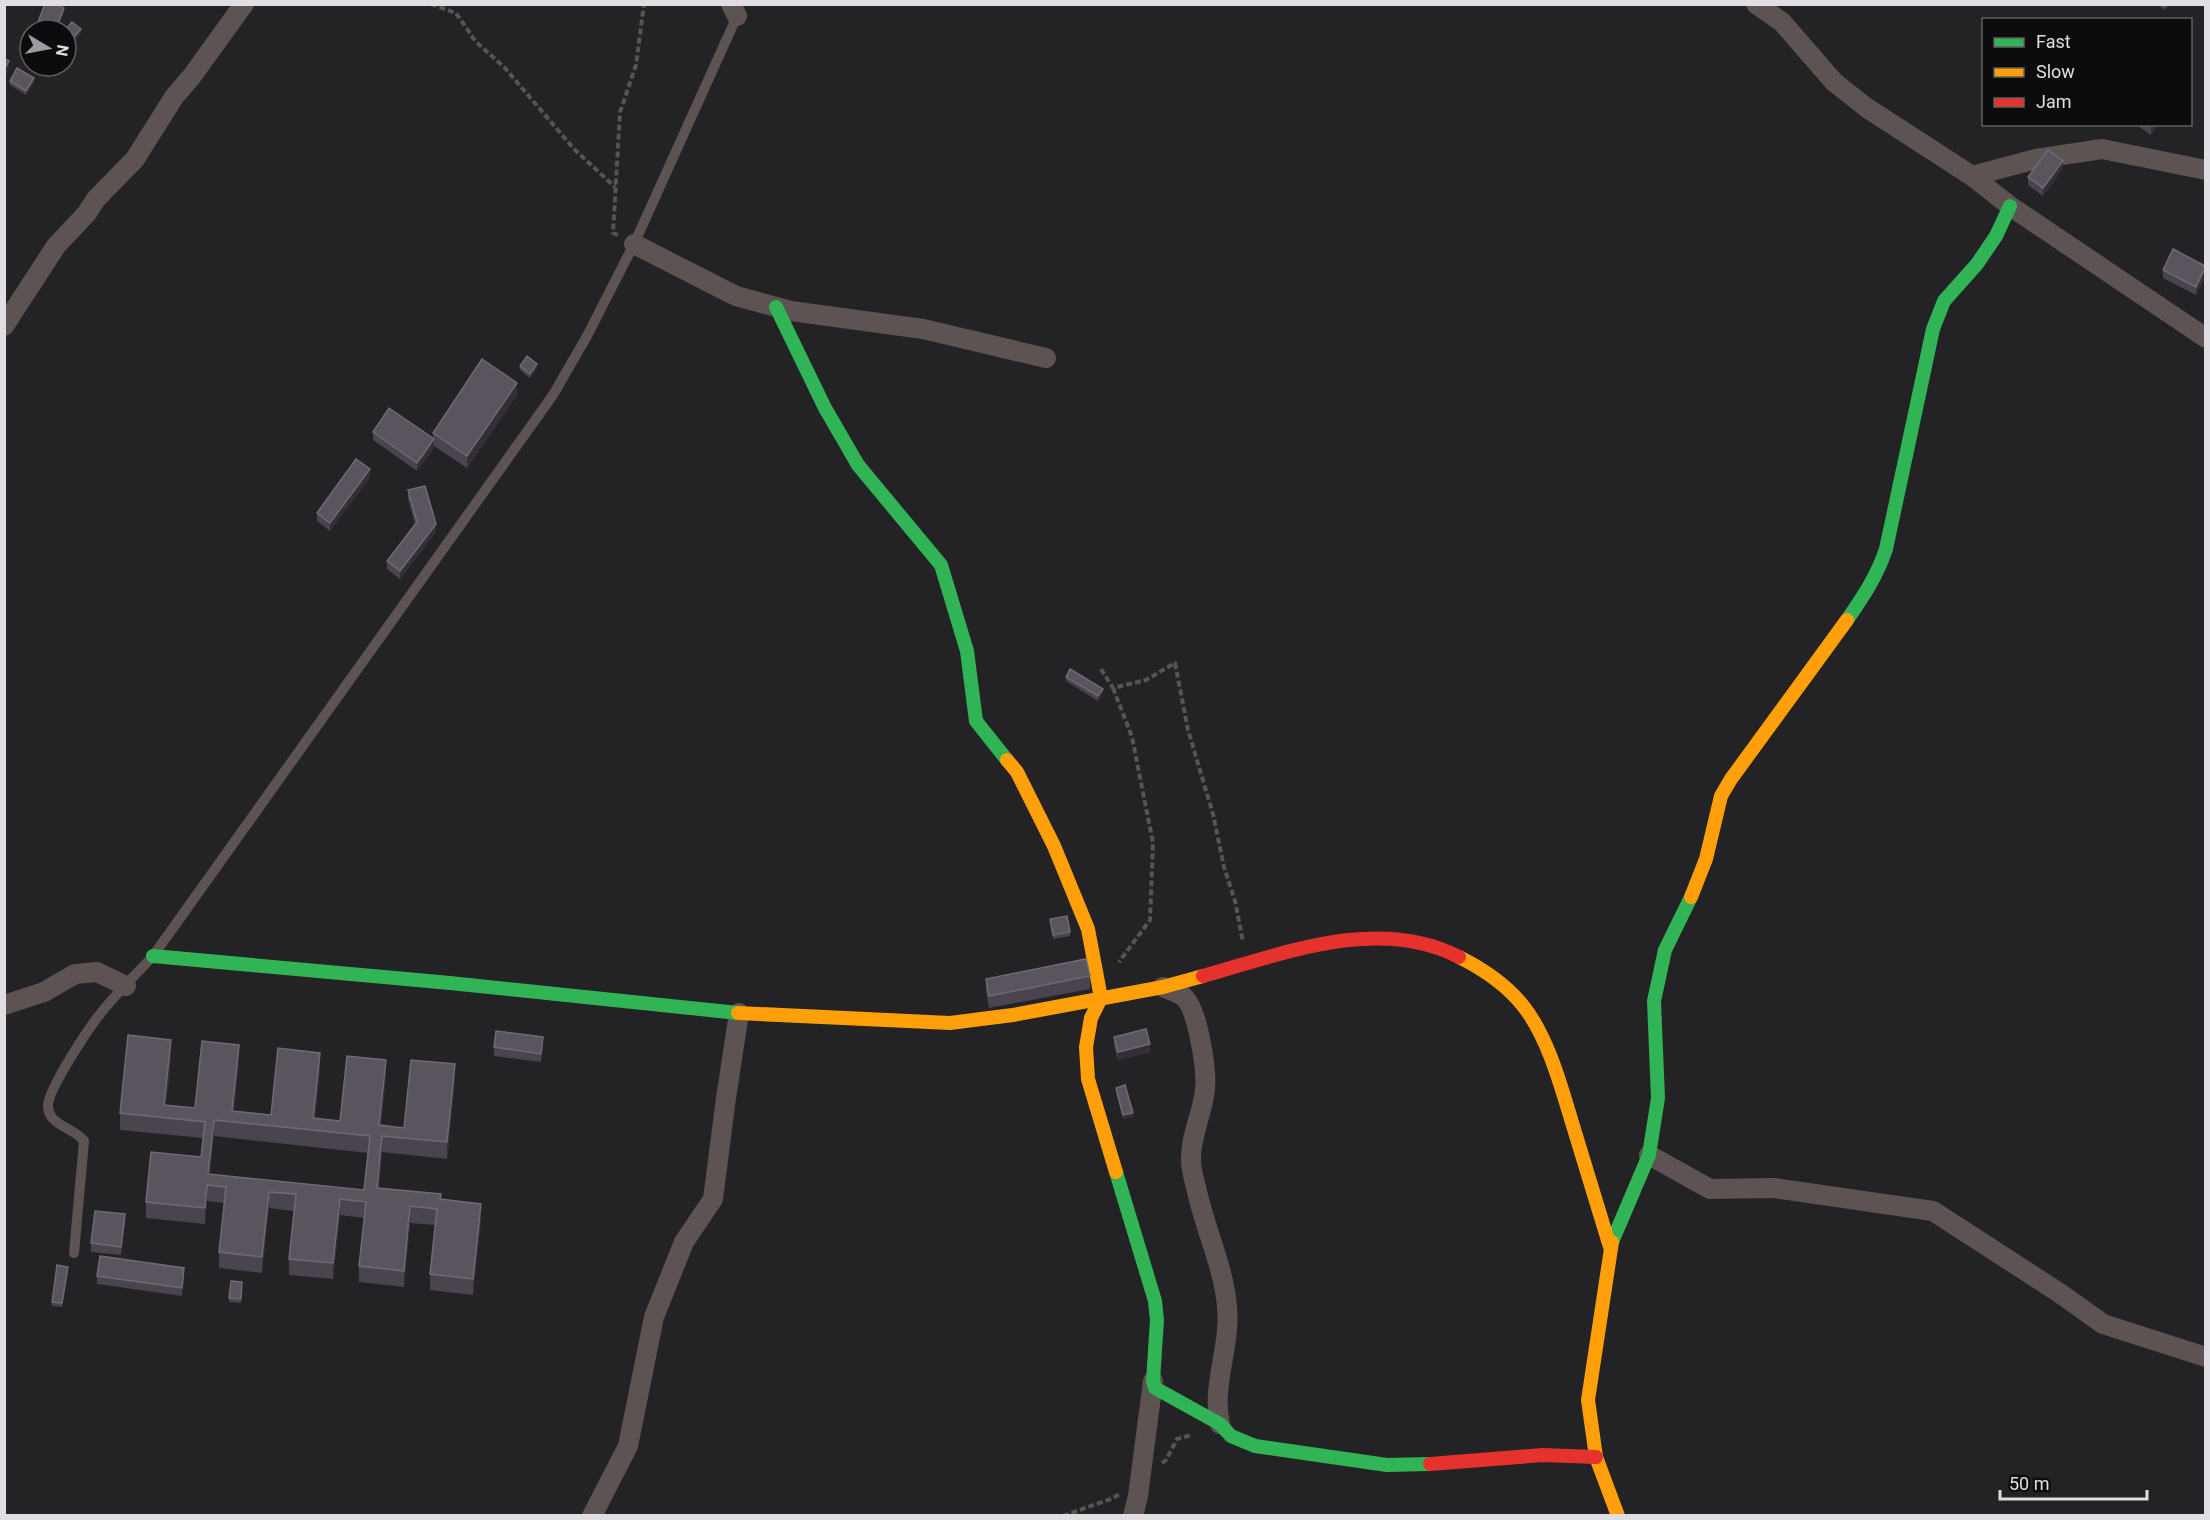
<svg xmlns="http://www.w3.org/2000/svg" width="2210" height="1520" font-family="Roboto,sans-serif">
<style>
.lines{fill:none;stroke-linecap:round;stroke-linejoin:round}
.path{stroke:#595352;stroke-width:4;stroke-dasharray:6 3;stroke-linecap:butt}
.lane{stroke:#5d5352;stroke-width:10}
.street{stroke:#5d5352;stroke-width:20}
.fast{stroke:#30b455;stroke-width:14}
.slow{stroke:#ff9f0a;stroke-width:14}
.jam{stroke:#e5322d;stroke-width:14}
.wall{fill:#4a444e;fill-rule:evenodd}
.shaded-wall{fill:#342f37}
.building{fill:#5a545e;stroke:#6f6a73;stroke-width:1.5;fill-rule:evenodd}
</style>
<rect width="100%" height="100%" fill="#232225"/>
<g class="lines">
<path class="path" d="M431,4L456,13L476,42L504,67L575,150L615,187
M618,235L613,233L620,112L636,65L644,4
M1101,669L1113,688L1146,680L1175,663L1188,730L1213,814L1224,867L1235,901L1243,942
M1113,688L1132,737L1153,843L1150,920L1119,962
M1162,1463L1166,1460L1177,1439L1191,1435
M1063,1516L1111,1499L1120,1494"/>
<path class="lane" d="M74,1253L84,1141C74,1127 50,1127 48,1107C46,1093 84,1036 94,1022C111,998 133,978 153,956L553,395L587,336L634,244L738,14"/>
<path class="street" d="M731,4L737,16
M1756,4L1782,22L1834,82L1867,108L1972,176L2010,206L2206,338
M1972,176L2036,159L2102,149L2206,170
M634,244L736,296L791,311L923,329L1046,358
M4,326L56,246L87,213L96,199L135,159L174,97L192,76L244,4
M1163,987C1170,990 1179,993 1184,997C1198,1010 1207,1070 1205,1089C1203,1113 1190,1136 1191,1161C1191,1169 1194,1179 1196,1187C1204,1227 1224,1267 1227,1307C1231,1346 1211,1386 1220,1424
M4,1005L44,992L75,974L97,972L126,986
M1649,1155L1710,1189L1774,1188L1933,1211L2061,1294L2103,1324L2206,1357
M592,1516L628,1446L654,1317L684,1242L713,1199L726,1098L739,1013
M1133,1516L1138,1496L1153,1381"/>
<path class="fast" d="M776,307L825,408L858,465L941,565L967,651L976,721L1007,760
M1847,620C1863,597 1877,576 1886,549L1933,329L1944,301L1977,264L1996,236L2010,206
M153,956L450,983L738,1013
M1116,1172L1155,1301L1157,1320L1153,1381L1155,1388L1220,1424L1231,1436L1255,1446L1387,1465L1430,1464
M1612,1242L1649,1155L1658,1098L1654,1001L1665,950L1691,897"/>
<path class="slow" d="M1007,760L1017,772L1054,846L1088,929L1101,998L1091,1018L1086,1047L1088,1079L1116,1172
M1691,897L1706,859L1721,796L1731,779L1847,620
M1459,957C1483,969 1507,985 1524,1007C1549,1039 1562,1090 1574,1129C1586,1168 1598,1208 1610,1247
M738,1013L950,1023L1013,1015L1163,987L1203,976
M1612,1242L1588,1400L1596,1457L1618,1516"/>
<path class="jam" d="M1203,976C1282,954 1379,915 1459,957
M1430,1464L1543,1455L1596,1457"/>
</g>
<path class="wall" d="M2157,4H2169L2165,10Z
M64,12L57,30H49L38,26V22Z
M66,29L81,33L75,40L66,33Z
M10,81L34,82L26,95L10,85Z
M2135,124H2158L2151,135Z
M2063,169L2043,196L2028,185V177Z
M2205,266L2196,295L2163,278V270Z
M520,366L537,368L530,378L520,370Z
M517,395L467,468L434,446V448L417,471L373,440V432L433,439V433Z
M370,477L330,531L317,521V513Z
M408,490L436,532L400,579L387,569V561L415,524L408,499Z
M1066,677L1103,693L1098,701L1066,681Z
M1050,919L1070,932V936L1053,939Z
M1090,976V989L989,1008L986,991V979Z
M1114,1037L1150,1052L1118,1060L1114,1045Z
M543,1046L541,1062L494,1056V1047Z
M171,1056L166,1105L195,1108L239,1062L234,1111L271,1115L320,1069L315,1118L340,1121L386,1076L381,1125L404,1128L455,1081L447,1159L382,1152L379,1188L441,1199L481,1220L473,1295L430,1290V1274L435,1225L410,1223L404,1287L359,1282V1266L364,1218L340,1215L333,1279L289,1275V1259L294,1211L269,1208L262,1273L219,1268V1252L224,1203L207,1201L205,1224L146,1218V1202L201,1157L203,1138L120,1130V1113ZM214,1136L368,1153L364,1190L210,1174Z
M1116,1088L1133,1117L1123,1119L1116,1092Z
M125,1222L121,1255L91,1252V1243Z
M68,1271L62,1307L52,1306V1302Z
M97,1276H184L182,1296L97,1284Z
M242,1286L241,1303L229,1302V1298Z"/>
<path class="shaded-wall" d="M64,8V12L57,30H56Z
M81,29V33L75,40V36Z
M9,61V70L4,78V70Z
M34,78V82L26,95V91Z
M2153,124H2158L2151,135V127Z
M2063,161V169L2043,196V188Z
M2205,268V277L2196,295V287Z
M537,364V368L530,378V374Z
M517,383V395L467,468V456Z
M434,439V448L417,471V463Z
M370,469V477L330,531V523Z
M436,524V532L400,579V571Z
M1103,689V693L1098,701V696Z
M543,1037V1046L541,1062V1054Z
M171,1040V1056L164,1121V1105Z
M1150,1044V1052L1118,1060V1052Z
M239,1045V1062L233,1122L232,1111Z
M320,1053V1069L313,1131V1118Z
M386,1060V1076L379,1141V1125Z
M455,1064V1081L447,1159V1142Z
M1133,1113V1117L1123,1119V1115Z
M214,1120V1136L209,1185L208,1174Z
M382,1136V1152L377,1204V1188Z
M207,1185V1201L205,1224V1208Z
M269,1192V1208L262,1273V1257Z
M340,1199V1215L333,1279V1263Z
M481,1204V1220L473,1295V1279Z
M410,1206V1223L404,1287V1271Z
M125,1214V1222L121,1255V1247Z
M184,1268V1276L182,1296V1288Z"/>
<path class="building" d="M45,4H56L64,8L56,28L38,22Z
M72,22L81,29L75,36L66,29Z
M4,59L9,61L4,70Z
M17,68L34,78L26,91L10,81Z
M2048,150L2063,161L2043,188L2028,177Z
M2173,249L2205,266V268L2196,287L2163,270Z
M527,356L537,364L530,374L520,366Z
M482,359L517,383L467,456L433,433Z
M389,408L434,439L417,463L373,432Z
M356,459L370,469L330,523L317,513Z
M425,486L436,524L400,571L387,561L417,522L408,490Z
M1070,669L1103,689L1098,696L1066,677Z
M1067,916L1070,932L1053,935L1050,919Z
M1086,959L1090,976L989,996L986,979Z
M1146,1029L1150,1044L1118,1052L1114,1037Z
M496,1031L543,1037L541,1054L494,1047Z
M128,1035L171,1040L164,1105L195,1108L202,1041L239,1045L232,1111L271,1115L278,1048L320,1053L313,1118L340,1121L347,1056L386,1060L379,1125L404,1128L411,1060L455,1064L447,1142L382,1136L377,1188L441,1194L440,1199L481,1204L473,1279L430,1274L437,1209L410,1206L404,1271L359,1266L366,1202L340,1199L333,1263L289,1259L296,1194L269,1192L262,1257L219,1252L226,1187L207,1185L205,1208L146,1202L151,1152L201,1157L205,1122L120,1113ZM214,1120L370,1136L364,1190L208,1174Z
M1125,1085L1133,1113L1123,1115L1116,1088Z
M95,1211L125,1214L121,1247L91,1243Z
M100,1256L184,1268L182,1288L97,1276Z
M57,1265L68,1267L62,1303L52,1302Z
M231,1281L242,1282L241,1299L229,1298Z"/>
<rect width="2210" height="1520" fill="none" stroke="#e0dee2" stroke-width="12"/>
<rect x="1982" y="18" width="210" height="108" fill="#0c0b0d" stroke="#615f62" stroke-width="1.5"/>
<rect x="1994" y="38" width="30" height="9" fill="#30b455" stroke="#615f62" stroke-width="1.5"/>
<text x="2036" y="48" font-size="18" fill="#e0dee2">Fast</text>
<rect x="1994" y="68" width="30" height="9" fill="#ff9f0a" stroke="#615f62" stroke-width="1.5"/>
<text x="2036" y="78" font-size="18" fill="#e0dee2">Slow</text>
<rect x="1994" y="98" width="30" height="9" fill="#e5322d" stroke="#615f62" stroke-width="1.5"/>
<text x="2036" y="108" font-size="18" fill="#e0dee2">Jam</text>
<g transform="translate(48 48) rotate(100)"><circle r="28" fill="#0c0b0d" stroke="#615f62" stroke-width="1.5"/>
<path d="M0-4.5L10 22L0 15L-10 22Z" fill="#9e9ca0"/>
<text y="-9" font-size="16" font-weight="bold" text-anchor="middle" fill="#e0dee2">N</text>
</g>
<path d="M2000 1490v9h147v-9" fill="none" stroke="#e0dee2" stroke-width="3"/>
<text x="2009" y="1490" font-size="18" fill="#e0dee2" stroke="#0c0b0d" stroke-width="4.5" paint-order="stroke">50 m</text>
</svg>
